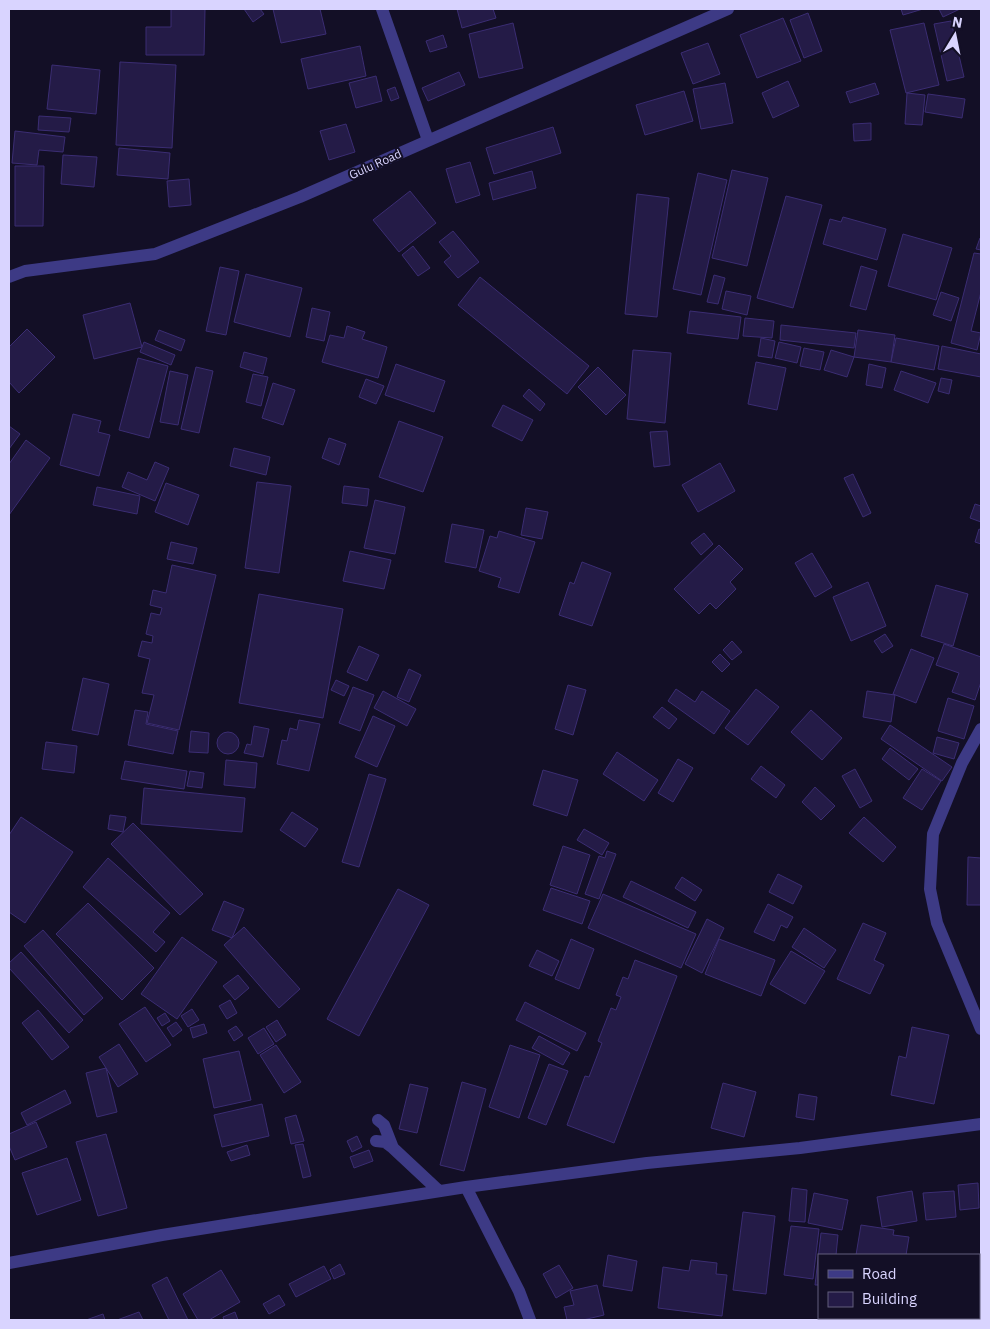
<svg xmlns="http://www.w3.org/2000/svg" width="990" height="1329" font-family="'IBM Plex Sans',sans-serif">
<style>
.building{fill:#241b47;stroke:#3b2d73}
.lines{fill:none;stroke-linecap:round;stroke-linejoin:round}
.minor{stroke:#3d3a85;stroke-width:12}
.labels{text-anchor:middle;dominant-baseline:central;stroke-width:4;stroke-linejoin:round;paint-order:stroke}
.street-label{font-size:12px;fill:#d9d4ff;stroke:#130f26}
</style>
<rect width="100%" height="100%" fill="#130f26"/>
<path class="building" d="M171,9H205L204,55H146V27H171Z
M244,9H260L264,14L253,22Z
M273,9H320L326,34L281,43Z
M457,9H493L496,18L462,28Z
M901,9H923L903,15Z
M939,9H960L943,17Z
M808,13L822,51L804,58L790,20Z
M783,18L801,61L757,78L740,35Z
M951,21L964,77L947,81L934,24Z
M513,23L523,68L479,78L469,34Z
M924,23L939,85L906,93L890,30Z
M443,35L447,47L430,52L426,41Z
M708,43L720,74L693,84L681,53Z
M360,46L366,76L308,89L301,59Z
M120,62L176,65L172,148L116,145Z
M52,65L100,70L96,114L47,109Z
M459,72L465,85L428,101L422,88Z
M376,76L382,101L356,108L349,83Z
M788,81L799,106L773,118L762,93Z
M725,83L733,123L701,129L693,89Z
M875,83L879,94L850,103L846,92Z
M395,87L399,98L391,101L387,90Z
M684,91L693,121L645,135L636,105Z
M907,93L925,95L922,125L905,124Z
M928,94L965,99L962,118L925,112Z
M39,116L71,118L69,132L38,130Z
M871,123V140L854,141L853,124Z
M346,124L355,152L329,160L320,131Z
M553,127L561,153L494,174L486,148Z
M15,131L65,137L63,152L39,150L37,165L12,163Z
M119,148L170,153L168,179L117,175Z
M63,155L97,157L94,187L61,184Z
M470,162L480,195L456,203L446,169Z
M15,166H44L43,226H15Z
M732,170L768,178L747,266L712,258Z
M532,171L536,188L493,200L489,183Z
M698,173L727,180L701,295L673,289Z
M189,179L191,205L169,207L167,181Z
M410,191L436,223L399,252L373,220Z
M637,194L669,198L657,317L625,314Z
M786,196L822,205L793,308L757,298Z
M843,217L886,229L877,260L823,244L830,219L841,222Z
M453,231L479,262L458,278L444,262L451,256L439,242Z
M903,234L952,248L936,300L888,286Z
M980,238L981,239V250L976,249Z
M413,246L430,268L418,276L402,255Z
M974,253L981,254V292L971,331L981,333L977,350L951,343Z
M861,266L877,271L866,310L850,306Z
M220,267L239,271L226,335L206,331Z
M246,274L302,288L290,337L234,322Z
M714,275L725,278L718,304L707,302Z
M480,277L589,366L567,394L458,305Z
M726,291L751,296L747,315L722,309Z
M941,292L959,298L951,321L933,315Z
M130,303L142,347L94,359L83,315Z
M312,308L330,312L324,341L306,337Z
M690,311L741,317L738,339L687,333Z
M745,318L774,321L772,338L743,336Z
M781,325L856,333L854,348L780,340Z
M347,326L365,332L362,339L387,347L378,378L322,362L330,335L344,338Z
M27,329L55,357L19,393L9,382V347Z
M159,330L185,340L181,351L155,340Z
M858,330L895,335L891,362L854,357Z
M761,338L775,341L772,358L758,356Z
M896,338L939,346L934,370L891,362Z
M144,342L175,355L171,365L140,352Z
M779,342L801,347L797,363L775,358Z
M942,346L981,354V377L938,369Z
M804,348L824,352L820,370L800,366Z
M633,350L671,353L665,423L627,419Z
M831,350L854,357L847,377L824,370Z
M244,352L267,358L263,374L240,367Z
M138,358L168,366L149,438L119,430Z
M756,362L786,368L777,410L748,404Z
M396,364L445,381L434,412L385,395Z
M869,364L886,368L882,388L866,385Z
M196,367L213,371L199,433L181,429Z
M598,367L626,395L606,415L578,387Z
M170,371L188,375L178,425L160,422Z
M901,371L936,383L928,403L894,390Z
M253,374L268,377L261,406L246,402Z
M941,378L952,380L949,394L938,391Z
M366,379L384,386L376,404L359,397Z
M273,383L295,390L283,425L262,418Z
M529,389L545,404L540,411L523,396Z
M503,405L533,420L522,441L492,426Z
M73,414L101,421L98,432L110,435L99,476L60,465Z
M399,421L443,437L423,492L379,477Z
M9,426L20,434L9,449Z
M667,431L670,465L654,467L650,432Z
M329,438L346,444L339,465L322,458Z
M26,440L50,458L9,515V464Z
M234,448L270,457L266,475L230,466Z
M155,462L169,468L155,501L122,487L128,472L147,480Z
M720,463L735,491L698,512L682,485Z
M853,474L871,513L863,517L844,478Z
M257,482L291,486L279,573L245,568Z
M166,483L199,495L188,525L155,512Z
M344,486L369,489L367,506L342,503Z
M97,487L140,496L137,514L93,505Z
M375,500L405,507L395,554L364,548Z
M975,504L981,506V522L970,518Z
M526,508L548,512L542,539L521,535Z
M452,524L484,530L476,568L445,562Z
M979,529L981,530V544L975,542Z
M499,531L535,542L519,593L498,587L501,578L479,571L490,536L497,538Z
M704,533L713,544L701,555L691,543Z
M171,542L197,548L193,564L167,559Z
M719,545L743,569L730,582L736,589L716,609L710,603L699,614L674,589Z
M350,551L391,560L384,589L343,581Z
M812,553L832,587L815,597L795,563Z
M582,562L611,573L592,626L559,615L570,582L574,584Z
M172,565L216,575L179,730L147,723L154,695L142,693L150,659L138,656L142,641L152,643L153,636L146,634L151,613L160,615L162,608L150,605L153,590L166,593Z
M868,582L886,626L851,641L833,597Z
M936,585L968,594L953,646L921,636Z
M259,594L343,609L323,718L239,703Z
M885,634L893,646L882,653L874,641Z
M732,641L742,652L732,660L723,650Z
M944,644L981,657V682L975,700L952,692L959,673L936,665Z
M359,646L379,655L367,681L347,672Z
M911,649L934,658L916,703L893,694Z
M720,654L730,664L722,672L712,662Z
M409,669L421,675L409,702L397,697Z
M83,678L109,684L98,735L72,730Z
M336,680L349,686L344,696L331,690Z
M568,685L586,690L573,735L555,729Z
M353,687L374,695L360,731L339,723Z
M676,689L695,702L702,691L730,711L714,734L668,701Z
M756,689L779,707L748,745L725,728Z
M383,691L416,709L407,726L374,708Z
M867,691L895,695L891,722L863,717Z
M948,698L974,706L964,739L938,731Z
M662,707L677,719L669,729L653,717Z
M135,710L148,712L146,724L178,731L173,754L128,745Z
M811,710L842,738L822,760L791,732Z
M373,716L395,726L377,767L355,757Z
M299,720L320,724L309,771L277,764L282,740L287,741L290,728L297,730Z
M890,725L952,767L942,781L881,739Z
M254,726L269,729L263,757L244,753L247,744L251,745Z
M191,731L209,733L208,753L189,752Z
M217 743a11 11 0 1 1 22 0a11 11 0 1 1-22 0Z
M937,737L959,743L954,759L933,753Z
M46,742L77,746L74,773L42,769Z
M890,748L918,769L909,780L882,759Z
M617,752L658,780L644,801L603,774Z
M678,759L693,768L673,802L658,793Z
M226,760L257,763L255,788L224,785Z
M125,761L187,771L184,789L121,779Z
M761,766L785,785L776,798L751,779Z
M855,769L872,801L860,808L842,776Z
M922,769L941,781L922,810L903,798Z
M543,770L578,780L567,816L533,805Z
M190,771L204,773L202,788L187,786Z
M369,774L386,779L359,867L342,862Z
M815,787L835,806L821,820L802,802Z
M144,788L245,798L242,832L141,824Z
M292,812L318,829L305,847L280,830Z
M110,815L126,817L123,832L108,829Z
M21,817L73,852L25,923L9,912V835Z
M864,817L896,847L883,862L849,833Z
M133,823L203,894L180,915L111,844Z
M584,829L609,843L602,855L577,840Z
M563,846L590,855L577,894L550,885Z
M607,851L616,854L599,899L585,894L599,856L605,858Z
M968,857L981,858V905H967Z
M108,858L170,913L153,932L165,942L156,952L83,887Z
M778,874L802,886L793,904L769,892Z
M682,877L702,890L695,901L675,888Z
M631,881L696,912L688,928L623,897Z
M551,888L590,901L582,924L543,910Z
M398,889L429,905L359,1036L327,1019Z
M603,894L696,934L681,968L588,928Z
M224,901L244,909L232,938L212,930Z
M88,903L154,968L122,1000L56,934Z
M768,904L793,917L787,928L781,925L774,941L754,932Z
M707,919L724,928L702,973L685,964Z
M863,923L886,933L874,960L884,965L870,994L837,979Z
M244,927L300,989L279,1008L224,945Z
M804,928L836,950L824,968L792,947Z
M43,930L103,998L84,1015L24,946Z
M182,937L217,962L177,1019L141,994Z
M571,939L594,949L579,989L555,979Z
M719,939L775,960L761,996L705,974Z
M537,950L559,961L552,976L529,966Z
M791,951L825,971L805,1004L770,984Z
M21,952L83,1020L69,1033L9,968V963Z
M635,960L677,976L614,1143L567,1125L585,1076L589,1077L602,1043L598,1041L611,1008L616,1010L621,997L616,995L623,977L628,979Z
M238,975L249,988L235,1000L223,986Z
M230,1000L237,1013L227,1019L219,1006Z
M525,1002L586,1033L577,1051L516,1020Z
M145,1007L171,1045L146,1062L119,1024Z
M192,1009L199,1020L188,1027L181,1016Z
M38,1010L69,1047L52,1060L22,1023Z
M165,1013L170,1021L162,1026L157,1018Z
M277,1020L286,1035L276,1042L266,1027Z
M176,1022L182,1030L173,1037L167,1028Z
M204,1024L207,1033L193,1038L190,1028Z
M236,1026L243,1035L234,1041L228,1031Z
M912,1027L949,1035L934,1104L891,1095L899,1056L906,1058Z
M264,1028L274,1044L258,1054L248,1038Z
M539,1036L570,1053L563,1065L532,1048Z
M119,1044L138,1074L118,1087L99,1057Z
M276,1045L301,1082L284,1093L260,1055Z
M510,1045L540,1055L519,1118L489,1107Z
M239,1051L251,1100L214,1108L203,1059Z
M549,1064L568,1071L546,1125L528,1118Z
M106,1068L117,1112L97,1117L86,1073Z
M462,1082L486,1089L464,1171L440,1165Z
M723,1083L756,1092L744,1137L711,1128Z
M410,1084L428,1088L417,1133L399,1129Z
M65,1090L71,1103L27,1125L21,1113Z
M799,1094L817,1097L814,1120L796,1117Z
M262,1104L269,1136L222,1147L214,1115Z
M296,1115L304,1141L291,1144L285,1118Z
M36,1122L47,1147L15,1160L9,1146V1134Z
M106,1134L127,1208L98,1216L76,1142Z
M357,1136L362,1147L352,1152L347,1141Z
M303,1144L311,1176L303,1178L295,1145Z
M247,1145L250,1155L231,1161L227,1152Z
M369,1150L373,1161L354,1168L350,1157Z
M67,1158L81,1200L37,1215L22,1173Z
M978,1183L979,1208L960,1210L958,1185Z
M792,1188L807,1190L805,1222L789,1221Z
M912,1191L917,1221L882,1227L877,1197Z
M954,1191L956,1217L926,1220L923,1193Z
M814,1193L848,1200L842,1230L808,1223Z
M743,1212L775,1216L766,1294L733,1290Z
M861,1225L894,1230L893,1235L909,1237L906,1255H856Z
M791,1226L819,1229L813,1279L784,1275Z
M821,1233L838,1235L836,1255H819V1285H815Z
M608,1255L637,1261L632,1291L603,1286Z
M691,1260L717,1263L716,1274L727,1275L722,1316L658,1308L663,1267L689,1271Z
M340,1264L345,1274L334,1279L330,1270Z
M559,1265L573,1288L556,1298L543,1274Z
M324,1266L331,1279L296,1297L289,1284Z
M221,1270L240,1302L209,1320H198L183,1294Z
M167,1277L188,1320H169L152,1285Z
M597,1285L604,1315L583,1320H567L564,1307L574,1305L570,1291Z
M279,1295L285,1305L269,1314L263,1304Z
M139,1312L143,1320H117Z
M235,1312L238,1320H224L223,1317Z
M103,1314L105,1320H86Z
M855,1318H909V1320H855Z"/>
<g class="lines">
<path class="minor" d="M382,9L428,140
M9,277L25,271L155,254L300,197L728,9
M981,729L962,763L933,834L930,889L937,923L981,1029
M378,1120L384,1125L393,1148L439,1191
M376,1141L385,1142L393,1148
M466,1187L519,1291L530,1320
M9,1263L162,1235L466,1187L647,1163L800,1148L981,1124"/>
</g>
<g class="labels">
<g class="street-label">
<text transform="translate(375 164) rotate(-24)">Gulu Road</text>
</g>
</g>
<rect width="990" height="1329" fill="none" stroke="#d9d4ff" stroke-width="20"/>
<rect x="818" y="1254" width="162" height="65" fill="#130f26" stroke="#625e7d"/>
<rect x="828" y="1270" width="25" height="8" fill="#3d3a85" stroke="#625e7d"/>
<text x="862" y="1279" font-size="15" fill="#d9d4ff">Road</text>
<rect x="828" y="1292" width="25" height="15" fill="#241b47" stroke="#625e7d"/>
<text x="862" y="1304" font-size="15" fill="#d9d4ff">Building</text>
<g transform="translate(955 35) rotate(10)" stroke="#130f26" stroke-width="4" paint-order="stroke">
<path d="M0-4L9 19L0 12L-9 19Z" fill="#d9d4ff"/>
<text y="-8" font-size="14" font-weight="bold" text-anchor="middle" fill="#d9d4ff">N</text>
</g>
</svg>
